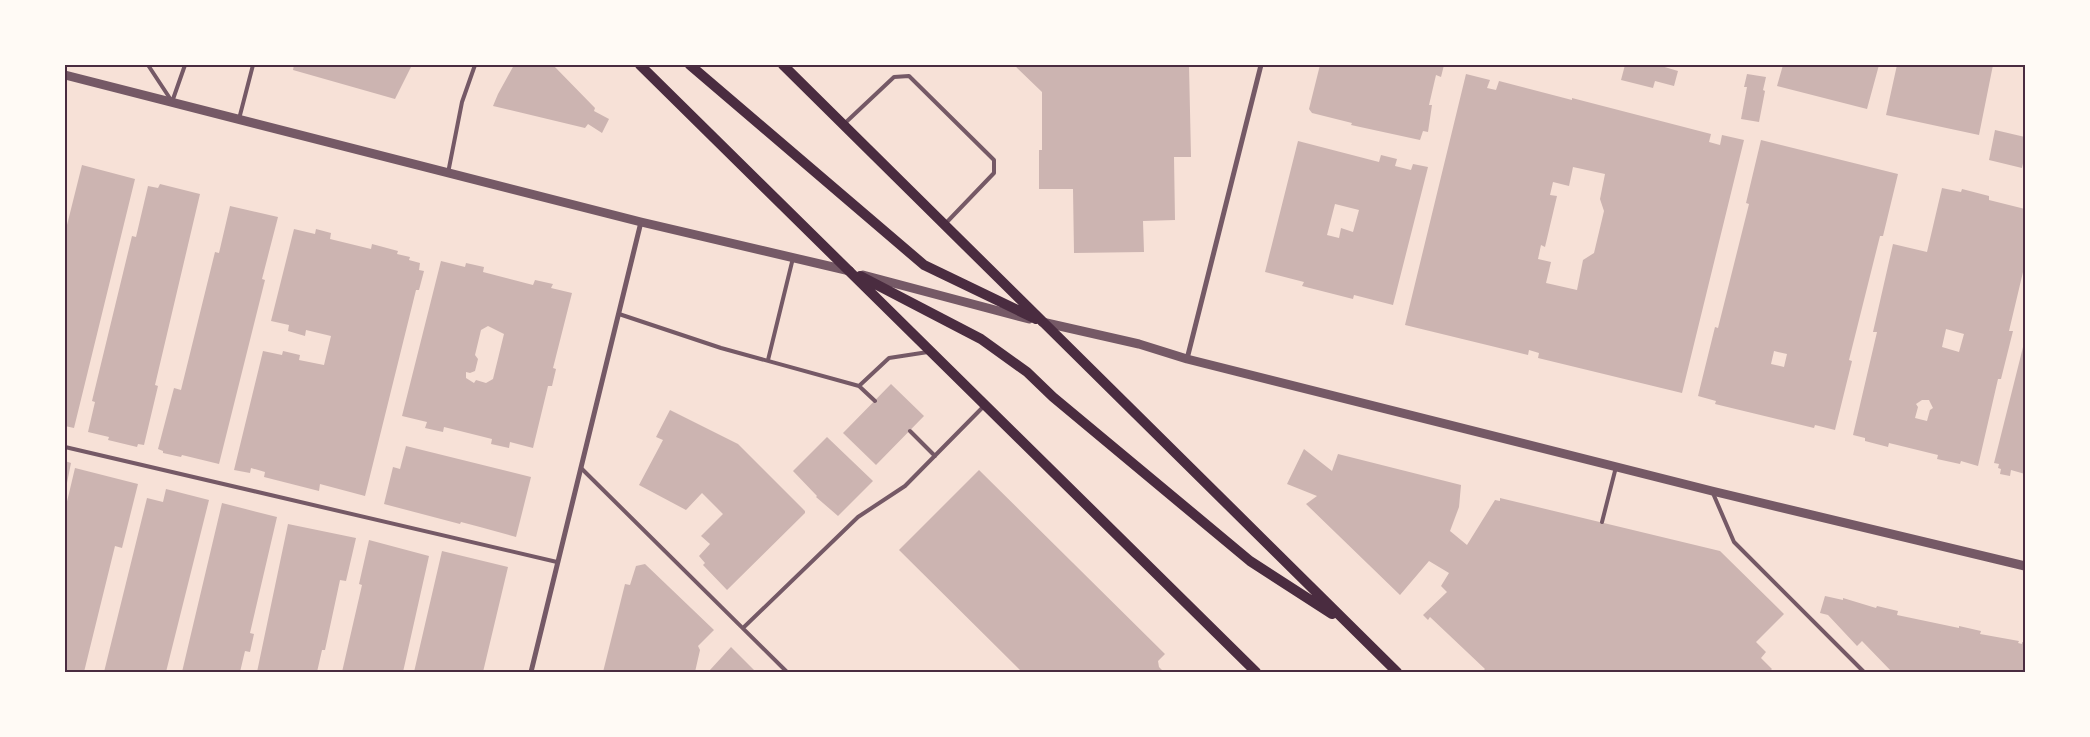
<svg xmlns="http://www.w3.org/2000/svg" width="2090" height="737" font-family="Montserrat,sans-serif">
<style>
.building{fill:#ccb4b1;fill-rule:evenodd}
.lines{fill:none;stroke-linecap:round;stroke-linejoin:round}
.service{stroke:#755966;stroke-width:4}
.minor{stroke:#755966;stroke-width:5}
.tertiary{stroke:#755966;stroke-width:9}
.secondary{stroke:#4a2c40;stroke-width:10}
.neatline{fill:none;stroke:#4a2c40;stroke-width:2}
</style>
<rect width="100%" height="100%" fill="#f7e1d7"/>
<path class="building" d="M294,65H412L395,99L293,70Z
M514,65H553L595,108L594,111L609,119L602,133L588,124L585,128L493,106L498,94Z
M1014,65H1189L1191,157H1174L1175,220L1143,221L1144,252L1074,253L1073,189H1039V150H1042V92Z
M1320,65H1444L1441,77L1436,75L1429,105H1432L1428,132L1423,131L1420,140L1351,125L1352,123L1312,113L1309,109Z
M1625,65H1658L1678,71L1674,86L1655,81L1653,88L1621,80Z
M1783,65H1879L1867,109L1777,86Z
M1897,65H1993L1979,135L1886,115Z
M1466,74L1490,80L1487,88L1496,90L1499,81L1572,100V98L1711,134L1709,142L1720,145L1722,135L1744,140L1682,393L1538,358L1539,353L1529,350L1528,355L1405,325ZM1573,167L1605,174L1600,199L1604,211L1594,253L1583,260L1577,290L1546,283L1551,262L1538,259L1541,245L1545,247L1557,196L1550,195L1553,182L1569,186Z
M1747,74L1766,77L1763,90L1765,91L1759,122L1741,119L1747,87H1744Z
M1995,130L2025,137V154L2022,168L1989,160Z
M1761,140L1898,174L1883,236H1880L1849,360L1852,361L1835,430L1815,425L1814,428L1715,404L1716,401L1698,396L1715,327L1718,328L1749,204L1746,203ZM1774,351L1787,354L1784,367L1771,364Z
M1298,141L1379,162L1381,155L1397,159L1395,166L1411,170L1413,164L1428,167L1393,305L1354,295L1353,299L1302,286L1304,282L1265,272ZM1335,204L1359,210L1353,232L1341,228L1339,238L1327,235Z
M82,165L135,179L74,428L65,426V233Z
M160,184L200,194L155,385L158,386L144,445L138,444L137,447L108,440L109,437L88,432L95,402L92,401L132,236L136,237L148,186L158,188Z
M1942,188L1961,192L1962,189L1989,196V200L2025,209V273L2023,272L2009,331H2013L2001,379H1998L1978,466L1961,461L1960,464L1937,459L1938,455L1889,443L1888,447L1865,441V438L1853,435L1877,332H1873L1893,244L1927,252ZM1946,329L1964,334L1959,352L1942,347ZM1922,400H1929L1933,408L1930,410L1927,421L1915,418L1918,407L1916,404Z
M230,206L278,217L262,279L265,280L219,464L182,455L181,457L163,453V451L158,449L174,388L181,390L215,252L219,253Z
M294,229L315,234L316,229L331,233L330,239L371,249L372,244L398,251L397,254L410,257L409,260L420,263L419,270L424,271L419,290H416L365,496L320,484L319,491L264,477L265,472L251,468L250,473L234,470L263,351L282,355L283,351L300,355L299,360L324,365L331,336L306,330L305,336L288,331L289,325L271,321Z
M441,261L465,267L466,263L484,267L483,272L533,285L535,280L553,284L551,288L572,293L553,368L556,369L552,386H548L533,448L510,442L509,448L491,444L492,439L444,427L443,432L425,428L427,422L402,416ZM488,326L504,334L493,379L486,383L476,380L474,383L466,378V372L470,373L475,371L478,359L475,355L481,330Z
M2025,339V474L2011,470L2010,476L2000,474L2001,469L1998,468L1999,464L1994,463Z
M891,384L924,416L876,465L843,433Z
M670,410L738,444L805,511V513L727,590L703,565L705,563L699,556L710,544L701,536L723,514L702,493L686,510L639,485L663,440L656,437Z
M827,437L873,481L838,516L816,497L817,496L793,471Z
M406,446L531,477L516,537L480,527L461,522L460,524L384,504L393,467L400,469Z
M1304,449L1332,471L1338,454L1461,485L1459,507L1450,531L1467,545L1495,500L1500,501V498L1720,551L1784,614L1756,642L1766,652L1761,658L1772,669L1769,672H1482L1485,669L1430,617L1428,620L1423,615L1447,592L1441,586L1449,573L1429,561L1400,595L1306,504L1317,496L1287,484Z
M65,461L71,463L66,488L65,487Z
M75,468L138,484L122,548L115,546L84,672H65V510Z
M979,470L1165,654L1158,661L1159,667L1164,672H1022L899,550Z
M166,489L209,500L166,672H104L147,498L163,502Z
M222,503L277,517L250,633L254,634L250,652L245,651L240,672H182Z
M288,524L356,538L346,581L340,580L325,650H322L317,672H257Z
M369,540L429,556L403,672H342L362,585L359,584Z
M442,551L508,567L483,672H414Z
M645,564L714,630L698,646L700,650L695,672H603L625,584L630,585L636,566Z
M1825,596L1843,600V598L1876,608L1877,606L1898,611L1897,615L1959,628V626L1981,631L1980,634L2019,641L2018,643L2022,644V642L2025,643V672H1892L1862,641L1857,646L1828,615L1820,613Z
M731,647L756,672H712L710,670Z"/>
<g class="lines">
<path class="service" d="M148,65L171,100
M172,102L185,65
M239,119L253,65
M844,124L894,77L909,76L994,160V173L946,223
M448,173L462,102L475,65
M619,314L721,348L859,386L875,401
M768,360L793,258
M859,386L889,358L928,352
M910,431L935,456
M65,447L557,562
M581,468L787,672
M1712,491L1734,542L1864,672
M1602,522L1616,467
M743,628L858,517L905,486L984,406"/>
<path class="minor" d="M1187,359L1261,65
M531,672L641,222"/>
<path class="tertiary" d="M65,75L641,222L850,271
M863,275L1029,319
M1042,322L1139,344L1187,359L1712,491L2025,566"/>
<path class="secondary" d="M640,65L1256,672
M690,65L924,265L1036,319
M783,65L1397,672
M860,276L981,339L1027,372L1053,397L1250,561L1332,614"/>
</g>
<rect width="2090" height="737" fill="none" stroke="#fffaf5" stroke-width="132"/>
<rect x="66" y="66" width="1958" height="605" class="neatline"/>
</svg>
